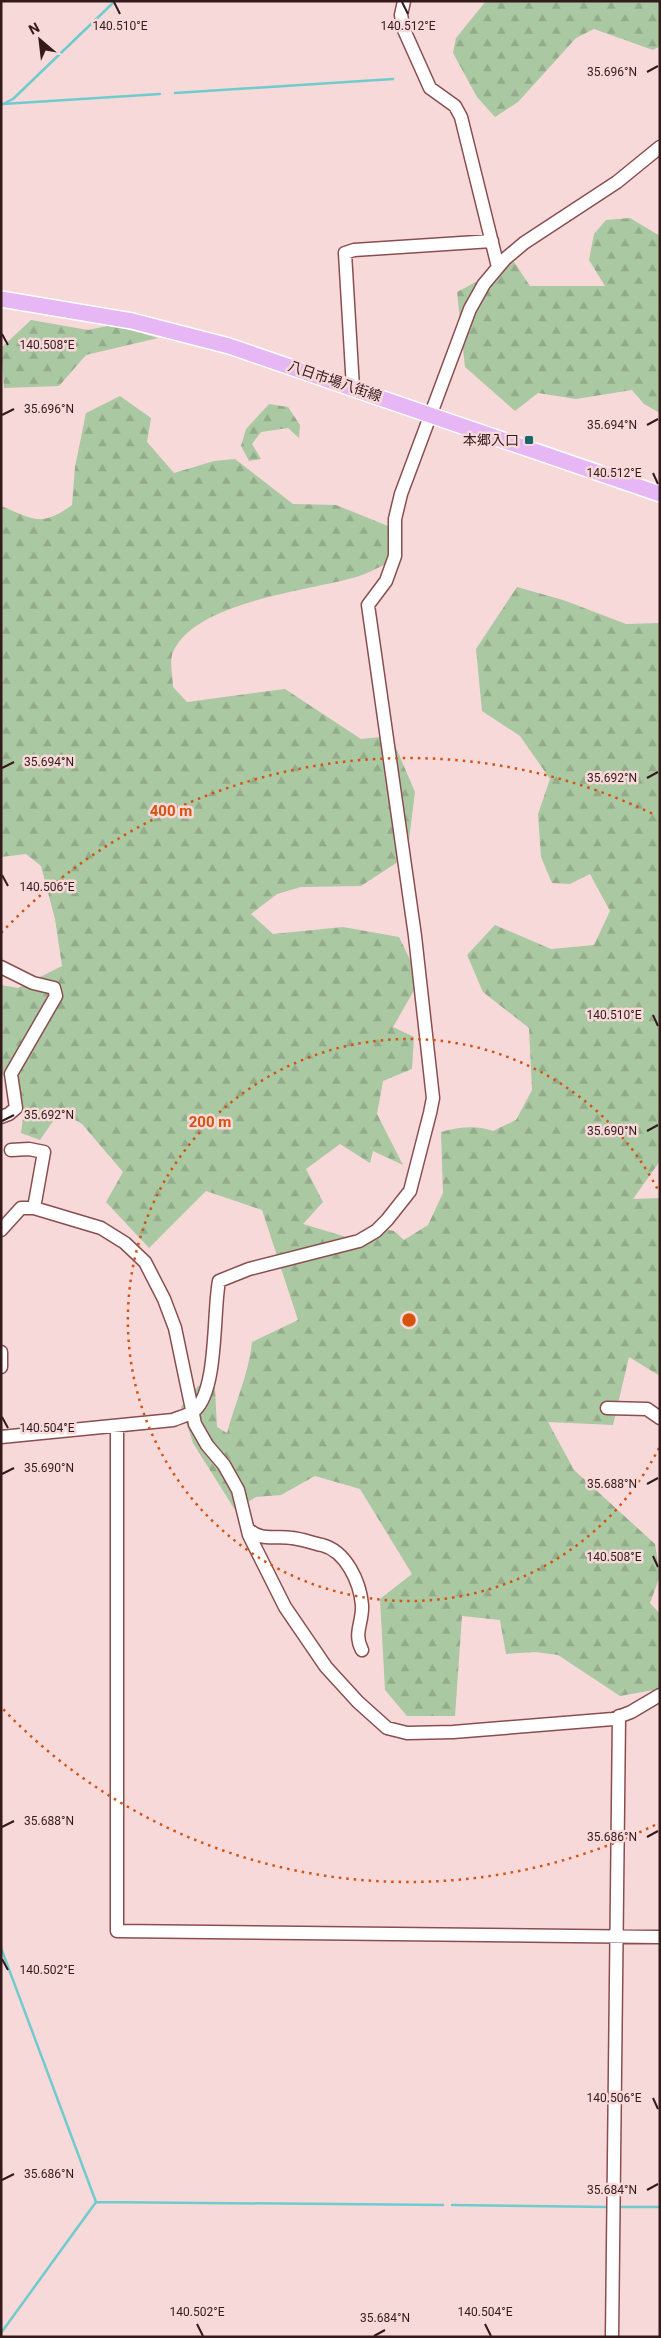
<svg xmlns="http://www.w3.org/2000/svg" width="661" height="2338" font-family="Roboto,'Noto Sans JP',sans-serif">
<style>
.forest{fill:url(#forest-firs)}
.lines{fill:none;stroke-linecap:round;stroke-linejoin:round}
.stream{stroke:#70cbcf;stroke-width:2.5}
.minor-casing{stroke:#8a4e4f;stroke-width:15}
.major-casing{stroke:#fff;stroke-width:18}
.minor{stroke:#fff;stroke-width:12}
.major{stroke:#e7b6f4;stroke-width:15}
.ticks{fill:none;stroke:#341a1b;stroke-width:2}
.ring{fill:none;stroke:#d6530e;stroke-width:2.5;stroke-dasharray:2.5 5}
.poi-dot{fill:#176669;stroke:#f7d9d9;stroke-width:2}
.labels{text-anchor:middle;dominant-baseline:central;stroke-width:5;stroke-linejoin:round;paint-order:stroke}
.street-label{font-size:14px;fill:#341a1b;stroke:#f7d9d9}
.poi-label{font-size:14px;fill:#341a1b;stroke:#f7d9d9;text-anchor:end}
.ticks-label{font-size:12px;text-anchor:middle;fill:#341a1b;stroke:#f7d9d9;stroke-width:5;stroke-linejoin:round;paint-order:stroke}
.centre{fill:#d6530e;stroke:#f7d9d9;stroke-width:2.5}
.ring-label{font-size:15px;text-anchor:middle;font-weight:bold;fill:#d6530e;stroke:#f7d9d9;stroke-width:5;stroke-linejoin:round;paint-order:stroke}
</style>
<defs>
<pattern id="forest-firs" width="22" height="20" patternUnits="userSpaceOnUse" patternTransform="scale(1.25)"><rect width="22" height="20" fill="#aac8a2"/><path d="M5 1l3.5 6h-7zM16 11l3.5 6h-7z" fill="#93ab8b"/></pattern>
</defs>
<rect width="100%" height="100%" fill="#f7d9d9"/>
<path class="forest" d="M486,1H660V46L653,50L594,29L576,38L518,102L495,117L477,97L453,53L456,38Z
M630,218L660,236V413L644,404L632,390L576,399L538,393L515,411L465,367L457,292L514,262L530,286H605L589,260L594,234L606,220Z
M31,320L88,330L112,325L158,338L86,355L59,386L4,388L1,348Z
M120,396L151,418L147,442L174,473L214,461L235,459L293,504L336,505L388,526L390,551L388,563C377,568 367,574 356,577C309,591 195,601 173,652C169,661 173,677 173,687L187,702L285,689L361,739L391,736L415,792L407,856L361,886L301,887L277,894L251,914L273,934L343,927L399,937L420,980L393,1027L414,1037L412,1069L383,1081L377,1114L403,1165L373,1151L370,1163L340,1144L306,1169L323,1202L303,1224L353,1239L373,1227L394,1231L404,1240L428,1225L443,1193L441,1132C460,1127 474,1125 493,1131L516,1120L532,1090L529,1028L483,992L467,955L495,925L551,949L594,945L610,911L590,874L570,884L552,883L541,857L538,814L550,779L520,736L482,711L476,649L517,587L563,600L626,624L660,623V1161L633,1199L660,1198V1376L629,1357L613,1425L548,1422L574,1470L655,1544L660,1576L650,1603L660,1614L659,1689L620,1696L558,1655L535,1652L506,1654L500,1620L462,1616L455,1716H407L385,1690L380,1599L412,1574L360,1489L315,1476L281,1495L256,1497L235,1510L193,1443L181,1407L198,1386L215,1388L217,1427L227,1433C235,1403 249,1373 252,1342L298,1320L262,1210L206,1191L149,1248L106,1202L123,1172L82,1124L60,1111L40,1140L21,1133L24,1110L1,1072V985L18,988L62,966L55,919L41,866L26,854L1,857V506C34,519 40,528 72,505L75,467L86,413Z
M269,404L288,407L300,425L299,438L288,428L261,432L252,444L261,459L249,461L241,446L246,429Z"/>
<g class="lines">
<path class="stream" d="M175,93L393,79
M3,104L160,94
M1,105L13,99L115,1
M1,1948L96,2202
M96,2202L443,2205
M452,2205L608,2207
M616,2207H660
M1,2333L96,2202"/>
<g class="minor-casing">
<path id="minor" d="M404,1L401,15L404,30L430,88L455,106L461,117L498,267
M353,388L345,253L354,250L492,241
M1,967L33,983L54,988L56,996L11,1074L16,1108L9,1114L1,1117
M11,1150L29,1149L44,1152L34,1208
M1,1230L21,1208H34L101,1228L125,1243L145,1262L164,1299L175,1328L195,1424L207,1445L224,1465L238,1490L249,1535L285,1607L326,1667L358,1702L387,1728L407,1733L453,1732L613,1719L631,1712L660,1695
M1,1352V1367
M607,1408L647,1409L660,1418
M117,1426V1931L660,1937
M1,1437L173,1420C180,1417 190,1415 195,1410C218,1389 213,1311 219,1281L249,1269L359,1241L376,1231L387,1220L410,1191L430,1113L433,1098L415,936L368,605L386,581L395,556V519L401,494L470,309L484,284L505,259L524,243L617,182L660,147
M248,1529C261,1542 276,1535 292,1538C302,1539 312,1543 322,1545C346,1551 360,1582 362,1605C363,1623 353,1633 362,1650
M612,2337L619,1716"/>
</g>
<g class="major-casing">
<path id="major" d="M1,299L132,321L229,346L660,494"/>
</g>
<use href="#minor" class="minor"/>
<use href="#major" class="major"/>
</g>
<path class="ticks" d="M114,2L120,14M402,2L408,14M647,72L658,66M2,334L8,345M2,415L14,409M647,425L658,419M653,473L658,484M2,768L14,762M647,778L658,772M2,875L8,886M653,1015L658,1026M2,1121L14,1115M647,1131L658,1125M2,1417L8,1428M2,1474L14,1468M647,1484L658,1478M653,1556L658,1567M2,1827L14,1821M647,1837L658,1831M2,1959L8,1970M653,2098L658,2109M2,2180L14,2174M647,2190L658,2184M197,2324L203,2336M485,2324L491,2336M374,2336L385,2330"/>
<g class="ring">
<path d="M659 1448A281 281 0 1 1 659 1192"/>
<path d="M655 1825A562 562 0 0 1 1 1707M1 933A562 562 0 0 1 655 815"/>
</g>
<rect class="poi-dot" x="524" y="435" width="10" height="10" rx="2.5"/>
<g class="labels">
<g class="street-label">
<text transform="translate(335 381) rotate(19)">八日市場八街線</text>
</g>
<g class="poi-label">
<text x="519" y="440">本郷入口</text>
</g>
</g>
<g class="ticks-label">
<text x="120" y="30">140.510°E</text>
<text x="408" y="30">140.512°E</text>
<text x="612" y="76">35.696°N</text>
<text x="47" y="349">140.508°E</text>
<text x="49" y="413">35.696°N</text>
<text x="612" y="429">35.694°N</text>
<text x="614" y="477">140.512°E</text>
<text x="49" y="766">35.694°N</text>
<text x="612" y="782">35.692°N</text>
<text x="47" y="891">140.506°E</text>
<text x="614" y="1019">140.510°E</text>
<text x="49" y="1119">35.692°N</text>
<text x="612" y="1135">35.690°N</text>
<text x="47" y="1432">140.504°E</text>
<text x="49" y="1472">35.690°N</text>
<text x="612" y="1488">35.688°N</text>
<text x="614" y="1561">140.508°E</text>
<text x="49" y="1825">35.688°N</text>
<text x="612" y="1841">35.686°N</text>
<text x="47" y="1974">140.502°E</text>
<text x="614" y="2102">140.506°E</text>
<text x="49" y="2178">35.686°N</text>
<text x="612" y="2194">35.684°N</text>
<text x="197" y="2316">140.502°E</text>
<text x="485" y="2316">140.504°E</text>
<text x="385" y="2322">35.684°N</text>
</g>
<circle cx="409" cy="1320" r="8" class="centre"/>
<g class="ring-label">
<text x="171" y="816">400 m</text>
<text x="210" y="1127">200 m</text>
</g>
<rect width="661" height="2338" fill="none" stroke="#341a1b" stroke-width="5"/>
<g transform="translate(40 40) rotate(332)" stroke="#f7d9d9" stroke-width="4" paint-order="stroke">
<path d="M0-4L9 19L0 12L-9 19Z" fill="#341a1b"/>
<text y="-8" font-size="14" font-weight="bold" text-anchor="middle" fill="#341a1b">N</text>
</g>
</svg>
